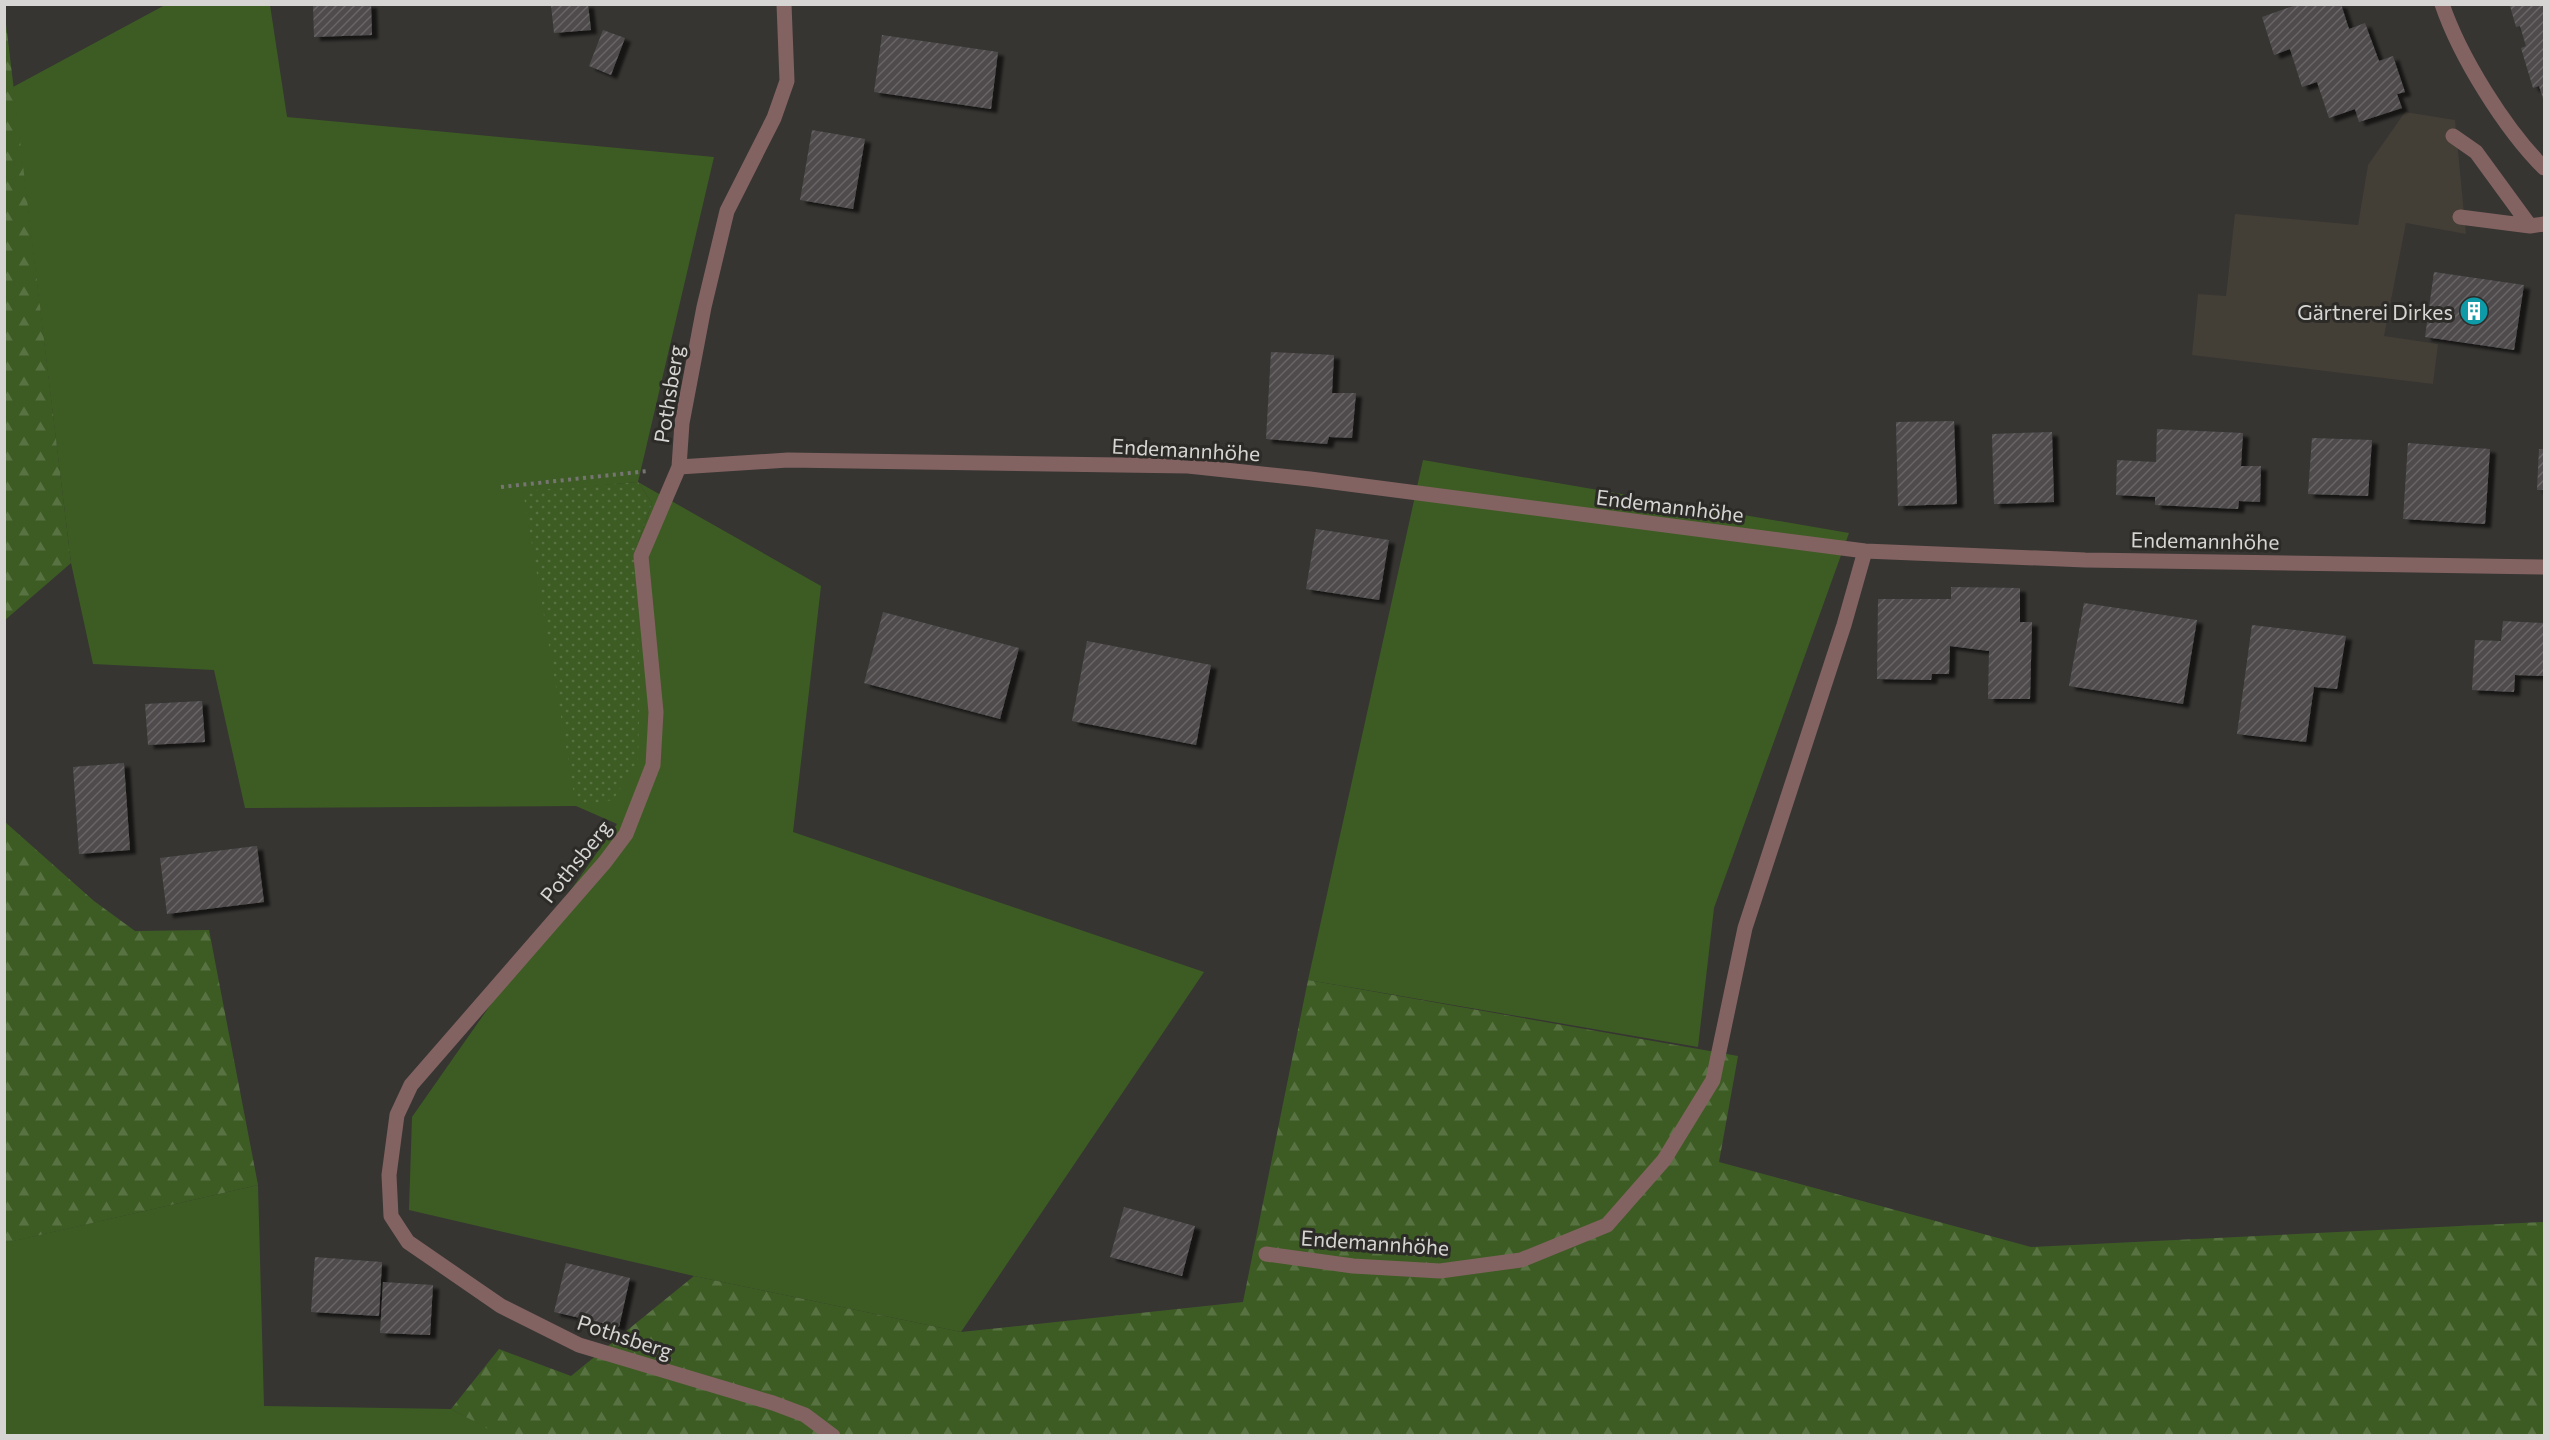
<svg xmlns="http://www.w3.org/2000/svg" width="2549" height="1440" font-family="Commissioner,sans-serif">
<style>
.built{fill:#433e36}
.grass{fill:#3d5c23;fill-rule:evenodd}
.forest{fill:url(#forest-firs)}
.garden{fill:url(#garden-dots)}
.building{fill:url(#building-hatch);filter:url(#shadow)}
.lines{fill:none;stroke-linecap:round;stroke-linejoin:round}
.path{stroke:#767572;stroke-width:4;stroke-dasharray:3 4.5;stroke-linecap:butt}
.minor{stroke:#836361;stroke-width:15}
.labels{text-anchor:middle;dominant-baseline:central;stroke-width:6;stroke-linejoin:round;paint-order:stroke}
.poi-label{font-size:21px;fill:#d6d5d3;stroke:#2c2b28;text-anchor:end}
.street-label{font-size:21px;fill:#d6d5d3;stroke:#2c2b28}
</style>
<defs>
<pattern id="forest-firs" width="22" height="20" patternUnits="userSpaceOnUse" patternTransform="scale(1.5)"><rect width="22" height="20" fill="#3d5c23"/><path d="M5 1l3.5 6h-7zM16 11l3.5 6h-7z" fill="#587242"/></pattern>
<pattern id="garden-dots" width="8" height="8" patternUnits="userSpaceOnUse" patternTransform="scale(1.5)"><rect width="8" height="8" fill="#3d5c23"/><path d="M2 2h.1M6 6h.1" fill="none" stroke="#587242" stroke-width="1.8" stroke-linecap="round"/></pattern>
<pattern id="building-hatch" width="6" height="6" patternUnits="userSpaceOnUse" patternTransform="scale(1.5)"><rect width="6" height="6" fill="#4f4c4d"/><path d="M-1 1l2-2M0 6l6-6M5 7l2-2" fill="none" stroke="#686566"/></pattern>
<filter id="shadow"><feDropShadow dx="6" dy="4" stdDeviation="1.5" flood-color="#0009"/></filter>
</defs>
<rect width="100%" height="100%" fill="#363532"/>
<path class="built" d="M2405,112L2455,120L2466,234L2406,223L2384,336L2438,344L2433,384L2192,355L2198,294L2226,296L2235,214L2358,225L2368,165Z"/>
<path class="grass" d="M165,5H270L287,117L714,157L638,482L821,586L793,832L1204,972L961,1332L694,1276L409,1210L412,1117L617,824L576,806L245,808L214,670L93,664L71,563L13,87ZM638,482L652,503L634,554V591L523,492Z
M1423,460L1849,533L1714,908L1698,1047L1308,980Z
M258,1185L264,1406L451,1409L501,1435H5L4,1243Z"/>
<path class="forest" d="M5,16L71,563L5,620H4Z
M5,822L94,901L135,931L209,930L258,1185L5,1243Z
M1308,980L1738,1056L1719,1162L2031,1247L2544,1222V1435L501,1436L451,1409L499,1349L571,1376L694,1276L961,1332L1243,1302Z"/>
<path class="garden" d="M638,482L652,503L634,554L640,677L638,760L613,800L576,806L523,491Z"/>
<path class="building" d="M313,4H371L372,35L314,37Z
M588,4L591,30L554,33L551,5Z
M2299,4H2341L2349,29L2365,23L2379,61L2393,56L2405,92L2397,94L2402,108L2359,122L2355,109L2329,118L2317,82L2302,87L2290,49L2274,55L2262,17Z
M2515,4H2544V102L2539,86L2533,88L2521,48L2526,46L2520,26L2516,27L2510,6Z
M603,30L625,38L611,75L589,66Z
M882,35L998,52L991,109L874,92Z
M812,130L865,139L853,209L800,200Z
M2434,272L2524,285L2514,350L2425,337Z
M1271,352L1334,355L1332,393H1356L1352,438L1329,437L1327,444L1266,439Z
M1954,421L1957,504L1898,506L1896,422Z
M2157,429L2243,433L2241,466H2261L2260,502L2239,501L2238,509L2155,505V497L2116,495L2117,460L2156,462Z
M2052,432L2054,502L1994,504L1992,434Z
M2312,438L2372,440L2368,496L2308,494Z
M2408,443L2490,449L2485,524L2403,519Z
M2539,449H2544V490H2537Z
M1316,529L1389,540L1379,600L1306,589Z
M1951,587L2020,588V622H2032L2030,699H1988L1989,651L1950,646L1949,674H1932L1931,680L1877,679L1878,599H1951Z
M2084,603L2197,620L2183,704L2069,686Z
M883,612L1019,648L1000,719L864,683Z
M2503,621L2544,623V676L2515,675L2514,692L2472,690L2475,640L2501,641Z
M2252,625L2346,636L2337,689L2314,687L2306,742L2237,734Z
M1087,641L1211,665L1196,745L1072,721Z
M202,701L205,742L148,745L145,704Z
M124,763L130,850L79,854L73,767Z
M257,846L264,902L167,914L160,858Z
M1124,1207L1195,1226L1182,1276L1110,1257Z
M315,1257L382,1262L379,1316L311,1312Z
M566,1263L630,1278L619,1327L554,1312Z
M383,1282L433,1285L430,1335L380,1333Z"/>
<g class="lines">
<path class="path" d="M501,487L648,471"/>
<path class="minor" d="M784,4L787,81L774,118L727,211L704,307L682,423L679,467L641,556L656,712L653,765L626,834L605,862L411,1085L397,1115L389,1175L391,1216L408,1242L501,1306L579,1345L773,1403L805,1415L833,1436
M2442,4C2460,57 2505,129 2544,168
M2453,136L2476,152L2530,226
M2460,217L2530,226L2544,224
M679,467L788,460L1188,466L1310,479L1865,551L2085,560L2544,567
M1266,1254L1353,1266L1440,1271L1521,1260L1607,1225L1664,1160L1713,1080L1745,928L1844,625L1865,551"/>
</g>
<defs>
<g id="building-disc" transform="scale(1.5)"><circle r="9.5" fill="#0f9aa8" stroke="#2c2b28"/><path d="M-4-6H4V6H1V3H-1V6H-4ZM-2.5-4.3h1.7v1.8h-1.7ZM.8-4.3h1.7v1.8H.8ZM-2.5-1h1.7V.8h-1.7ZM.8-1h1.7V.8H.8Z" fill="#fff"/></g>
</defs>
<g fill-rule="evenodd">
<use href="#building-disc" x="2474" y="311"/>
</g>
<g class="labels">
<g class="poi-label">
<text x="2453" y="311">Gärtnerei Dirkes</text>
</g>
<g class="street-label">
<text transform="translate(668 394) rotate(-81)">Pothsberg</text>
<text transform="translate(1186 449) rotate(3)">Endemannhöhe</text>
<text transform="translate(1670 505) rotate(7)">Endemannhöhe</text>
<text transform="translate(2205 540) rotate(1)">Endemannhöhe</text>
<text transform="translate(575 861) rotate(-51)">Pothsberg</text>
<text transform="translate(1375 1242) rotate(4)">Endemannhöhe</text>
<text transform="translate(625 1336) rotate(18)">Pothsberg</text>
</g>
</g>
<rect width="2549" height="1440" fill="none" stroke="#d6d5d3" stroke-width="12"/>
</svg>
